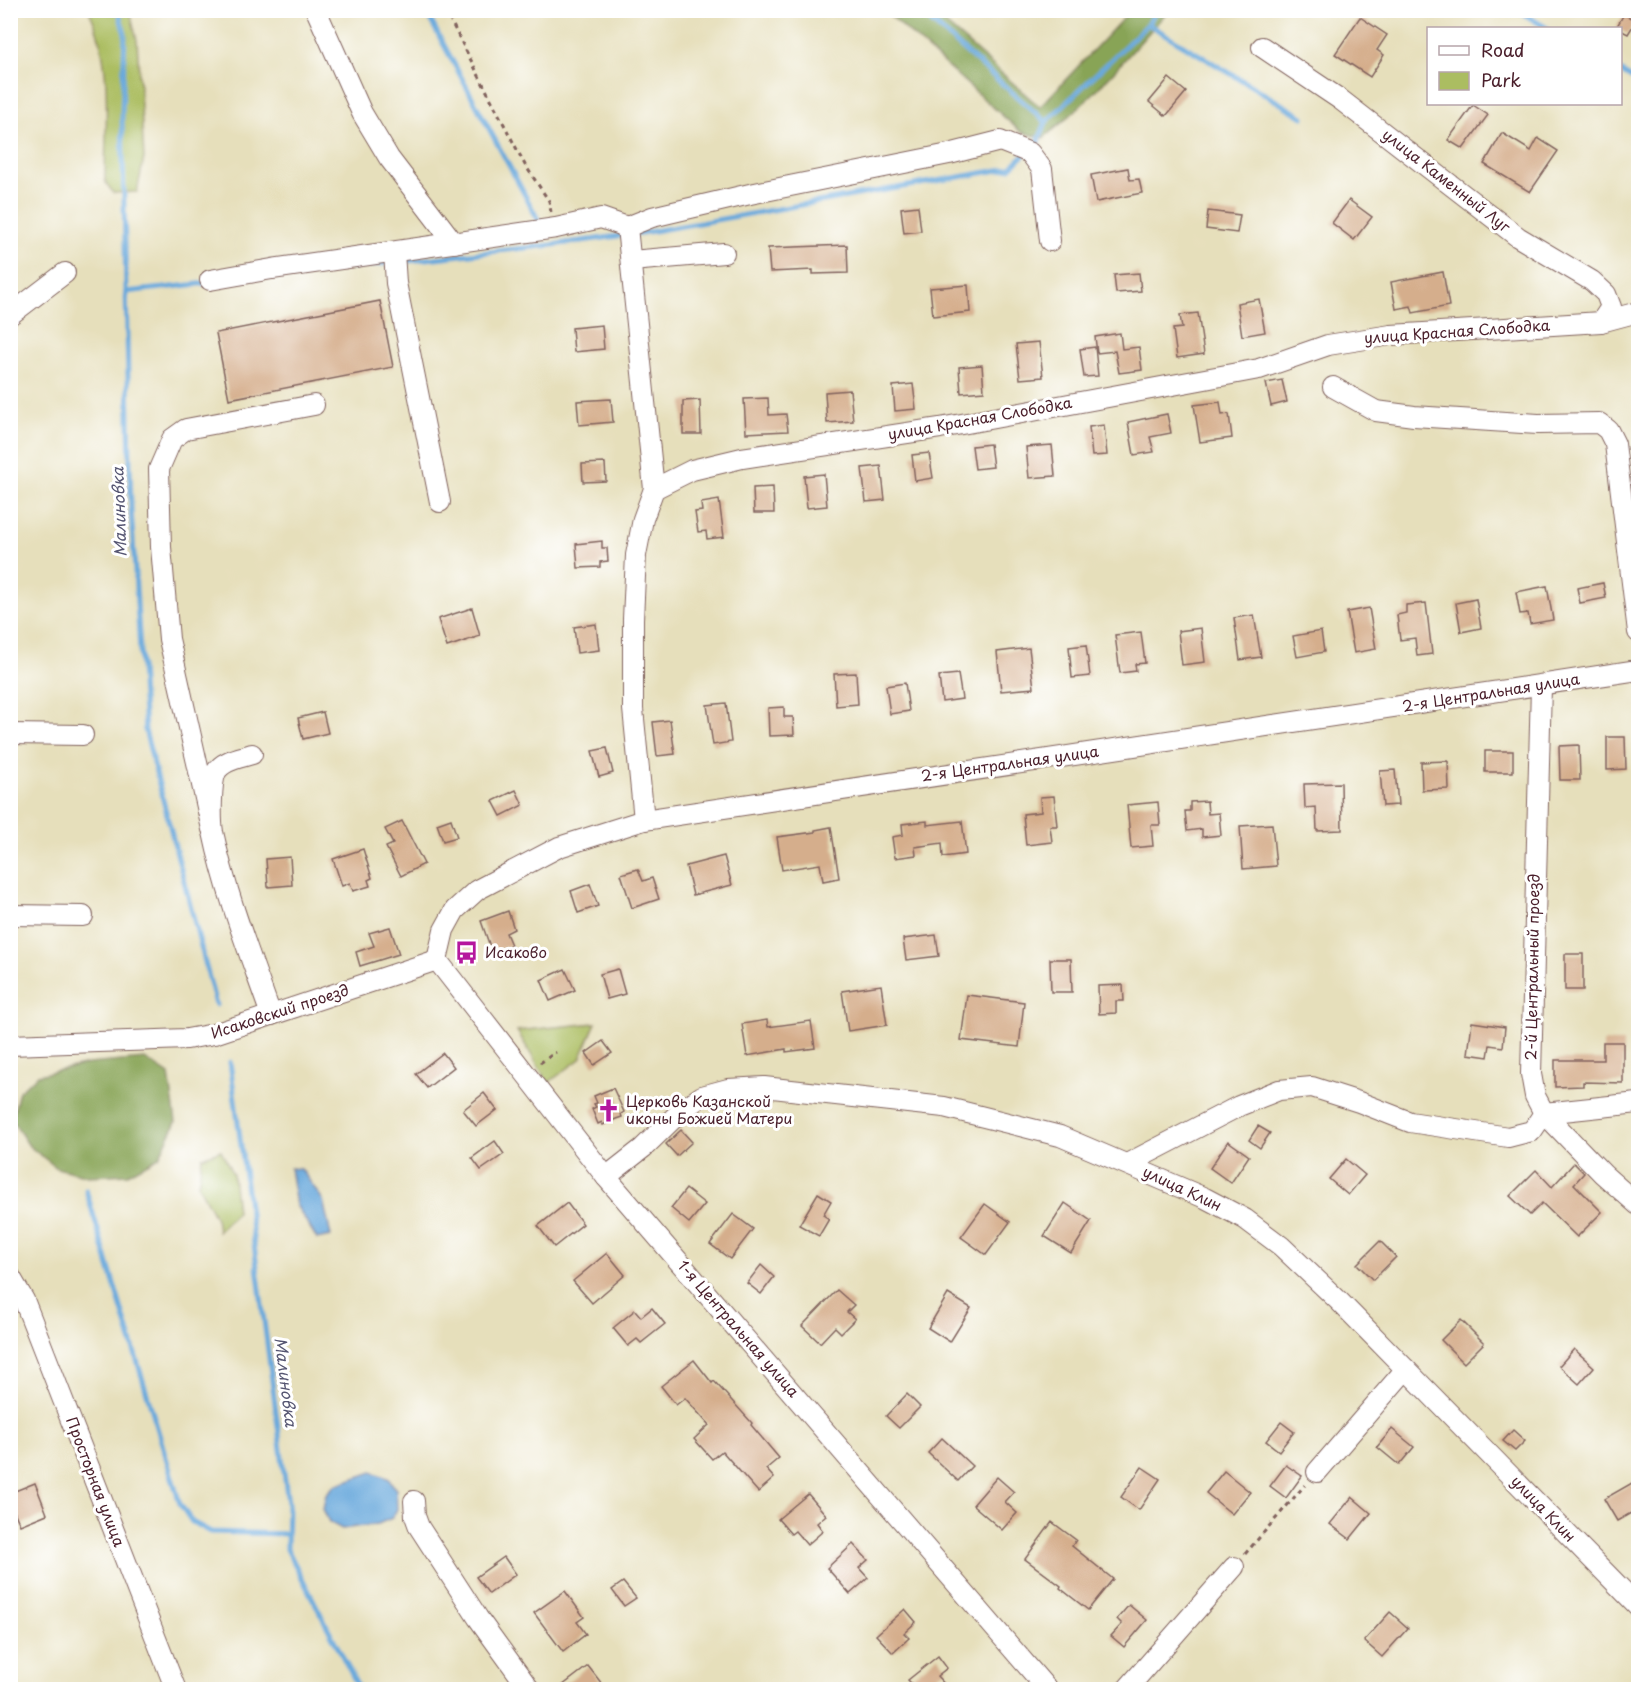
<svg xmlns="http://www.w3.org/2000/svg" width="1649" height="1700" font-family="'Playpen Sans',sans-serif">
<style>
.green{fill:#abbd61;stroke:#7a6e46;stroke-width:1.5}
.forest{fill:#88a457;stroke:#696241;stroke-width:1.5}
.water{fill:#69a9dc;stroke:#5a6484;stroke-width:1.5}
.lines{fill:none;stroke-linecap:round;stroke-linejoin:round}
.stream{stroke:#69a9dc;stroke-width:5}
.building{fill:#d5ae8c}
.minor-casing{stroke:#81625d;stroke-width:22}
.path{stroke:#81625d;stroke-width:3;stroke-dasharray:4.5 4.5;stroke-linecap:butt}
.minor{stroke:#fff;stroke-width:20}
.labels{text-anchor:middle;stroke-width:6;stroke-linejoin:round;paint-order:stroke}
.street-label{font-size:15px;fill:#4a1f2b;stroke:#fff}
.poi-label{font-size:15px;fill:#4a1f2b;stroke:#fff;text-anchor:start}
.water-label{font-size:16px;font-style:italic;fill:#565672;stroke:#fff}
</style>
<rect width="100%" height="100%" fill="#fff"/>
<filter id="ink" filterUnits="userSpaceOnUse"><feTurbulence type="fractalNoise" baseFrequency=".0167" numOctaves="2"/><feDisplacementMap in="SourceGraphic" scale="12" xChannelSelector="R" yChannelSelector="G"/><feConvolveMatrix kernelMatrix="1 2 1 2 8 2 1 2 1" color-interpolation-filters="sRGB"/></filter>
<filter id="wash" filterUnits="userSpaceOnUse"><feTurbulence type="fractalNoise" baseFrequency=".008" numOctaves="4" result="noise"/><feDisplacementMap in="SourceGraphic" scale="24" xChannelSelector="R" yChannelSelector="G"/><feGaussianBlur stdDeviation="1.35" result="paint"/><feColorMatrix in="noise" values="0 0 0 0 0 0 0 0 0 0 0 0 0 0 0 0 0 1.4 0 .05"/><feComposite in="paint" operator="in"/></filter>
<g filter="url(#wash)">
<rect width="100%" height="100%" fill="#e6dfbb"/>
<g class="green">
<path d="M89,11h41l7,29 7,118 -7,34 -24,1 -8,-12c0,-55 9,-119 -16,-170z"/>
<polygon points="596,1023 580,1059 548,1083 517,1031"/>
<polygon points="221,1150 233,1175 237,1212 218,1231 216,1219 198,1185 202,1157"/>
</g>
<g class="forest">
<path d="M885,11h46l109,96 90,-96h38c-40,44 -77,91 -125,127l-22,-6z"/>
<polygon points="145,1059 169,1075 176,1122 159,1157 128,1174 88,1176 57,1168 29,1146 12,1120 19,1091 38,1075 88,1064"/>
</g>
<g class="water">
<polygon points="290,1168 301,1169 323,1200 331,1236 317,1239 296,1205"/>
<polygon points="372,1472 388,1478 396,1489 397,1509 392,1518 378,1524 342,1529 329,1522 323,1509 326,1494 335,1485"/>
</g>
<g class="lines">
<g class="stream">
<polyline points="118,10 125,34 122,114 131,508 145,730 216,1005"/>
<polyline points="425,10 541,225"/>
<polyline points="918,10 1046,122"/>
<polyline points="1517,10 1547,28"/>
<polyline points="1148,24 1303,117"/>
<polyline points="1620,71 1638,82"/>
<polyline points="399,262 552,245 648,232 1010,168 1038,142 1046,122 1148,24 1157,10"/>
<polyline points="352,267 390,263"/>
<polyline points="126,292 208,283"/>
<polyline points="230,1062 288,1503 287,1549 360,1690"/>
<polyline points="86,1190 180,1504 192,1522 211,1532 287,1534"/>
</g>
</g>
<g id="blocks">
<g class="building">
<polygon points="1624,14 1636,21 1628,34 1616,28"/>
<polygon points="1360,17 1387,35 1377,50 1384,55 1370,77 1335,54"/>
<polygon points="1169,78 1186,92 1166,116 1149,102"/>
<polygon points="1473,105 1488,115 1463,149 1448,140"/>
<polygon points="1502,133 1531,151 1538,138 1558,151 1530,192 1484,164"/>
<polygon points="1128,168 1130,180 1139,179 1142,193 1096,202 1091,175"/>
<polygon points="1349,200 1372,217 1354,240 1332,223"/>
<polygon points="918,206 921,231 904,233 901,208"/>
<polygon points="1208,211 1240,215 1237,233 1206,229"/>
<polygon points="847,245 848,273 813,274 813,270 770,272 768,248"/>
<polygon points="1443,272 1449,306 1413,313 1411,306 1396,309 1391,282"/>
<polygon points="1139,273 1141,291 1116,293 1114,275"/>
<polygon points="968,285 970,312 933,316 930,288"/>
<polygon points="1259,299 1265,332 1242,336 1237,303"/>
<polygon points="380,301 393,367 229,399 216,333"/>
<polygon points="1198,313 1204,354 1177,358 1173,329 1182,328 1180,315"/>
<polygon points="602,325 604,349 574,352 572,328"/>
<polygon points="1120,333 1122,349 1139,347 1142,370 1119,373 1115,351 1097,353 1095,337"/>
<polygon points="1039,342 1043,377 1020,379 1016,344"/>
<polygon points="1095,347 1098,376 1084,377 1080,349"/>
<polygon points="982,365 984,391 961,393 959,367"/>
<polygon points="1282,380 1287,402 1271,406 1266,383"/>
<polygon points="913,384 916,409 895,411 893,386"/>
<polygon points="850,390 853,421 827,423 825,392"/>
<polygon points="768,398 769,415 786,414 788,431 746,433 744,399"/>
<polygon points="611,399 613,422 579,425 577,401"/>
<polygon points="700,400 701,434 683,434 683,401"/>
<polygon points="1220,402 1222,415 1229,414 1232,438 1200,442 1194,405"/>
<polygon points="1167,414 1171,433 1150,437 1154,452 1134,455 1128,422"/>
<polygon points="1104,425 1107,455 1092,456 1089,427"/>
<polygon points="990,444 993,467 975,469 972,446"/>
<polygon points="1052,445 1055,476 1029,478 1026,447"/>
<polygon points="929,453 933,478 915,481 912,455"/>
<polygon points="605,463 606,481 583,482 582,464"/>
<polygon points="881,466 885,500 866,502 862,468"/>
<polygon points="824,474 827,506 807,508 804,476"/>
<polygon points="773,487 774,513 754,513 753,488"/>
<polygon points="719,500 724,537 707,539 706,531 698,532 695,512 702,511 701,503"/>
<polygon points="602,541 602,548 607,548 608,561 600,562 600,567 578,568 576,544"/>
<polygon points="1603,583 1606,598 1580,603 1577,588"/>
<polygon points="1547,586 1553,620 1530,624 1528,613 1520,614 1516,592"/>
<polygon points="1476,599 1481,628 1461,632 1456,603"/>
<polygon points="1426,603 1432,654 1417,656 1415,638 1400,640 1397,615 1406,613 1406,605"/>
<polygon points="472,608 480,636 447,647 438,619"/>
<polygon points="1369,608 1376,649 1354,653 1347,612"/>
<polygon points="1254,615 1261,657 1240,660 1234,618"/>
<polygon points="596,624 599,650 577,653 574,627"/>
<polygon points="1201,628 1205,662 1182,665 1178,631"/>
<polygon points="1321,631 1324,652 1297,657 1293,636"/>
<polygon points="1141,632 1145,663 1135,664 1136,671 1120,673 1115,635"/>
<polygon points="1086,645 1090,676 1072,678 1069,647"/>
<polygon points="1029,648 1034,688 1001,691 997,652"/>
<polygon points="856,673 858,704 836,706 834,674"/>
<polygon points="958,674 962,699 942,702 939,676"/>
<polygon points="905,683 909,711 890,714 886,686"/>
<polygon points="726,703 731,742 713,745 707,705"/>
<polygon points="784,707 784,717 793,717 794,735 769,736 768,708"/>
<polygon points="323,712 328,733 303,739 298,718"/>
<polygon points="670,720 675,754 657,756 653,722"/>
<polygon points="1607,737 1625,737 1626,769 1607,770"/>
<polygon points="1579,745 1580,780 1560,780 1559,746"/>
<polygon points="607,748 613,773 599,777 592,751"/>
<rect x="1485" y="751" width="28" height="21"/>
<polygon points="1448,761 1449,789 1422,790 1421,762"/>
<polygon points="1395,770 1398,805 1383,806 1380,771"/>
<polygon points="1341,783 1342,830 1317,831 1316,807 1305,808 1304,784"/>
<polygon points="516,790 523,805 501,816 493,801"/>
<polygon points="1054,796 1057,826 1050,826 1052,842 1026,845 1023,814 1041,812 1040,797"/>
<polygon points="1207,801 1208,814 1219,813 1221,835 1202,837 1202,829 1187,831 1185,811 1190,811 1190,802"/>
<polygon points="1158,802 1160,825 1151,825 1153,846 1131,848 1127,805"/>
<polygon points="451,819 457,837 443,841 437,824"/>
<polygon points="402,821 424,864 401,876 386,847 393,844 385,829"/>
<polygon points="927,821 927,825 962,821 966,854 943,857 942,843 915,847 916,855 895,858 892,837 903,835 902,824"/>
<polygon points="1272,824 1276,866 1243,869 1240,826"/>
<polygon points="831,827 839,878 823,881 820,864 782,870 777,837 815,832 815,830"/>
<polygon points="363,849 372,878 368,880 370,886 353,891 350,883 342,886 333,859"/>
<polygon points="724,856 732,885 693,895 686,866"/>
<polygon points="290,857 292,885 268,887 266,859"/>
<polygon points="638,869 643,881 652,878 659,899 632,908 621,874"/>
<polygon points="590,884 598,906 578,913 571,891"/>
<polygon points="508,911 514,929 506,933 511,945 492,952 481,921"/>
<polygon points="390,927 399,954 360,966 356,952 374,946 369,933"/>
<polygon points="936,935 939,956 906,960 903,939"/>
<rect x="1565" y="954" width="18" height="36"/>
<polygon points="1050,959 1071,959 1072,992 1051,992"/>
<polygon points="565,969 575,990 550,1001 541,980"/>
<polygon points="618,969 625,994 607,999 600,974"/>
<polygon points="881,985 887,1025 848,1031 842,991"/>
<polygon points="1123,985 1124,1001 1116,1001 1116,1013 1099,1014 1098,986"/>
<polygon points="967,995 1024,1002 1019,1047 961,1040"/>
<polygon points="767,1020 768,1027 811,1021 815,1048 786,1052 786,1049 747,1056 742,1024"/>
<polygon points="1472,1022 1505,1027 1503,1047 1490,1045 1488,1057 1468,1054"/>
<polygon points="603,1041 612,1053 594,1065 586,1053"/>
<polygon points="1603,1042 1623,1042 1623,1083 1583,1082 1583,1086 1555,1087 1555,1060 1603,1060"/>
<polygon points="443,1053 454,1067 427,1088 416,1074"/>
<polygon points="613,1088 624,1112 621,1114 622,1117 616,1119 603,1125 602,1122 598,1124 592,1109 596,1107 594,1104 597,1103 594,1096"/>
<polygon points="484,1093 497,1110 476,1126 463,1110"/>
<polygon points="1258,1126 1270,1133 1260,1148 1249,1140"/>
<polygon points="681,1130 692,1142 677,1156 666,1144"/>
<polygon points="495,1141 504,1154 481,1170 472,1158"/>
<polygon points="1228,1141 1249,1156 1231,1183 1210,1168"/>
<polygon points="1346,1159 1365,1175 1348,1195 1329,1179"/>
<polygon points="1574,1163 1584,1173 1574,1184 1602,1212 1577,1237 1542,1203 1530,1215 1510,1196 1536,1170 1552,1187"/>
<polygon points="686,1189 705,1204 689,1223 671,1208"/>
<polygon points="818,1193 831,1201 823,1215 829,1219 819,1236 799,1225"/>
<polygon points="567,1203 583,1224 554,1247 538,1226"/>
<polygon points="1065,1203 1091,1221 1071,1253 1044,1236"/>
<polygon points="985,1204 1010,1222 986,1255 961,1237"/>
<polygon points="733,1214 753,1229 730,1259 710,1244"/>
<polygon points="1380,1241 1396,1257 1373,1280 1357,1264"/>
<polygon points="607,1253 625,1275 592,1303 573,1281"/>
<polygon points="761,1265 774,1277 761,1294 747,1283"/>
<polygon points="837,1290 854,1305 847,1312 855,1319 841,1333 835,1327 820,1343 802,1326"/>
<polygon points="948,1294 971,1308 950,1342 928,1328"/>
<polygon points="652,1308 665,1324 641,1343 637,1339 628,1346 613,1328 635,1310 641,1317"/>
<polygon points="1461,1320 1484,1343 1464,1363 1441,1340"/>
<polygon points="1574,1349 1594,1367 1579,1384 1559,1366"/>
<polygon points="694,1360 712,1383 714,1381 752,1423 751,1425 779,1458 766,1469 774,1478 758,1492 722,1451 712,1459 694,1439 709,1425 685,1398 676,1405 661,1386"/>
<polygon points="907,1394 920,1407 899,1428 886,1416"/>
<polygon points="1281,1422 1294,1432 1279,1451 1266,1441"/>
<polygon points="1392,1429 1414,1447 1399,1465 1377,1447"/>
<polygon points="1513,1430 1525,1441 1515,1451 1503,1441"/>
<polygon points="942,1438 972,1466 958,1481 928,1453"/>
<polygon points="1286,1465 1302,1476 1286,1498 1270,1486"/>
<polygon points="1142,1467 1160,1479 1139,1510 1121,1497"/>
<polygon points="1224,1471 1250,1492 1232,1514 1206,1493"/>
<polygon points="997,1477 1014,1492 1005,1502 1017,1513 1002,1530 973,1505"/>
<polygon points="35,1483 47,1514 20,1525 10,1502 10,1493"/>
<polygon points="1632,1483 1638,1495 1638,1509 1617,1521 1604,1499"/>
<polygon points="808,1494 826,1515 817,1523 823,1531 807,1545 795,1531 791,1534 778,1519"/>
<polygon points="1352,1497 1371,1513 1350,1539 1330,1524"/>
<polygon points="1052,1522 1076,1540 1072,1546 1113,1579 1088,1610 1060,1588 1061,1586 1025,1559"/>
<polygon points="853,1544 868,1560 859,1568 868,1578 850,1594 827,1568"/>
<polygon points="504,1557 516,1574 489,1594 476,1577"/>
<polygon points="623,1582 636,1598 624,1606 612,1590"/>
<polygon points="565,1591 584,1617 577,1622 586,1634 563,1652 534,1613"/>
<polygon points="1129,1605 1147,1620 1124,1647 1111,1636 1122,1624 1117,1619"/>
<polygon points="905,1609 916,1622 904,1633 909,1638 893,1653 876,1635"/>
<polygon points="1390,1612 1408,1628 1382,1657 1364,1641"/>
<polygon points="938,1656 947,1668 937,1676 949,1689 917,1689 908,1680"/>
<polygon points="588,1666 606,1689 558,1689"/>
</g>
</g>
</g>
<g filter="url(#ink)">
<use href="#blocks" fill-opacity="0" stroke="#81625d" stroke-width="1.5"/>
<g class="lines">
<defs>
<g id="minor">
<polyline points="316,10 362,113 389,158 454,243"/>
<polyline points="1262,47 1341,100 1518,237 1592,281 1606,294 1611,307 1601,322"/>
<polyline points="394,252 396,283 440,502"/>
<polyline points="631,261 724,253"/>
<polyline points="210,280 272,269 556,228 601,218 627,227"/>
<polyline points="10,315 65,273"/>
<polyline points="1333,387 1376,411 1414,416 1538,424 1599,423 1608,430 1615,444 1638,632"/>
<polyline points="654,489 627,227 652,217 750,194 949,154 1000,141 1030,153 1042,169 1050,241"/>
<polyline points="1541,686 1531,1074 1535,1096 1544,1113 1603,1174 1638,1205"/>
<polyline points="10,734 83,735"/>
<path d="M252,754c-12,4 -29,6 -36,18 -5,11 -5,48 -3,60 13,62 37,123 58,183"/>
<polyline points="644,820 633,709 633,619 636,555 643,519 654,489 692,470 742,458 940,428 1259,369 1328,345 1391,335 1601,322 1638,312"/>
<polyline points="212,829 169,639 161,547 159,469 172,439 186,429 314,405"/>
<polyline points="10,915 83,916"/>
<polyline points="437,960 444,930 455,910 477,890 559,847 644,820 1638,670"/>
<polyline points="437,960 606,1177 1048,1690"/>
<polyline points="10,1045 187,1039 214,1034 437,960"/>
<polyline points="1127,1164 1239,1106 1279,1090 1312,1087 1359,1102 1410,1122 1508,1137 1532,1131 1544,1113 1638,1103"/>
<polyline points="606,1177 643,1148 682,1110 702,1096 728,1089 764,1087 944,1107 1060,1136 1205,1198 1245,1219 1281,1246 1340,1302 1638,1606"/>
<polyline points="10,1276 24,1300 176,1690"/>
<polyline points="1317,1472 1406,1369"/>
<polyline points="414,1501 415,1516 419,1527 478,1618 530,1690"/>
<polyline points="1126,1690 1234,1567"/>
</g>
</defs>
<use href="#minor" class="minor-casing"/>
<g class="path">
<polyline points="445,10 525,165 549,201 551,212"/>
<polyline points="540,1063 556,1052"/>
<polyline points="1245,1554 1305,1485"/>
</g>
<use href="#minor" class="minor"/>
</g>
</g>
<defs>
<symbol id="bus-bare" viewBox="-9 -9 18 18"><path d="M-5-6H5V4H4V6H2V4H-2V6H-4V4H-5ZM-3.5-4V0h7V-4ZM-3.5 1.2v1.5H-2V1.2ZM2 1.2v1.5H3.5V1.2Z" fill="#b5179e" stroke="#fff" stroke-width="2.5" paint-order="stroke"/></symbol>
<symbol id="church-bare" viewBox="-9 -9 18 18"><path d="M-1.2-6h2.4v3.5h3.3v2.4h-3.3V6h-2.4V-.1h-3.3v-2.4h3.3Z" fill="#b5179e" stroke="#fff" stroke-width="2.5" paint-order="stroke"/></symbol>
</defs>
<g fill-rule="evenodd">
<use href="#bus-bare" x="450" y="936" width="33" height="33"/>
<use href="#church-bare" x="592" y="1094" width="33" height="33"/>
</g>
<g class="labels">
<g class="street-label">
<text transform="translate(1446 181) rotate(38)" y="5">улица Каменный Луг</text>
<text transform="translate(1457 332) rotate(-4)" y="5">улица Красная Слободка</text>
<text transform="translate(980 419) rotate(-10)" y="5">улица Красная Слободка</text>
<text transform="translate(1491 693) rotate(-9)" y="5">2-я Центральная улица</text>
<text transform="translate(1010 764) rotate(-8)" y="5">2-я Центральная улица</text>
<text transform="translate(1533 967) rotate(-89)" y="5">2-й Центральный проезд</text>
<text transform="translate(280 1012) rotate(-18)" y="5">Исаковский проезд</text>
<text transform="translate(1182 1189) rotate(25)" y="5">улица Клин</text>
<text transform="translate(738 1329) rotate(49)" y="5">1-я Центральная улица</text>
<text transform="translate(95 1482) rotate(69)" y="5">Просторная улица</text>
<text transform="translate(1543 1509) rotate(46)" y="5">улица Клин</text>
</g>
<g class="poi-label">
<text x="485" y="958">Исаково</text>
<text x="626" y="1107">Церковь Казанской<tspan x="626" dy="17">иконы Божией Матери</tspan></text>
</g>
<g class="water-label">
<text transform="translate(119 512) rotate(-92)" y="6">Малиновка</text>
<text transform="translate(286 1382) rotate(83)" y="6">Малиновка</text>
</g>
</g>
<rect width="1649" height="1700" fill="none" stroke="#fff" stroke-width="36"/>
<rect x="1427" y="27" width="195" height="78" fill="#ffffff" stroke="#b7a5aa" stroke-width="1.5"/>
<rect x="1439" y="46" width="30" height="9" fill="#ffffff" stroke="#b7a5aa" stroke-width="1.5"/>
<text x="1481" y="57" font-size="18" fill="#4a1f2b">Road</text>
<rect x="1439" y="72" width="30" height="18" fill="#abbd61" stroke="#b7a5aa" stroke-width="1.5"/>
<text x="1481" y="87" font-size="18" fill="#4a1f2b">Park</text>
</svg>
